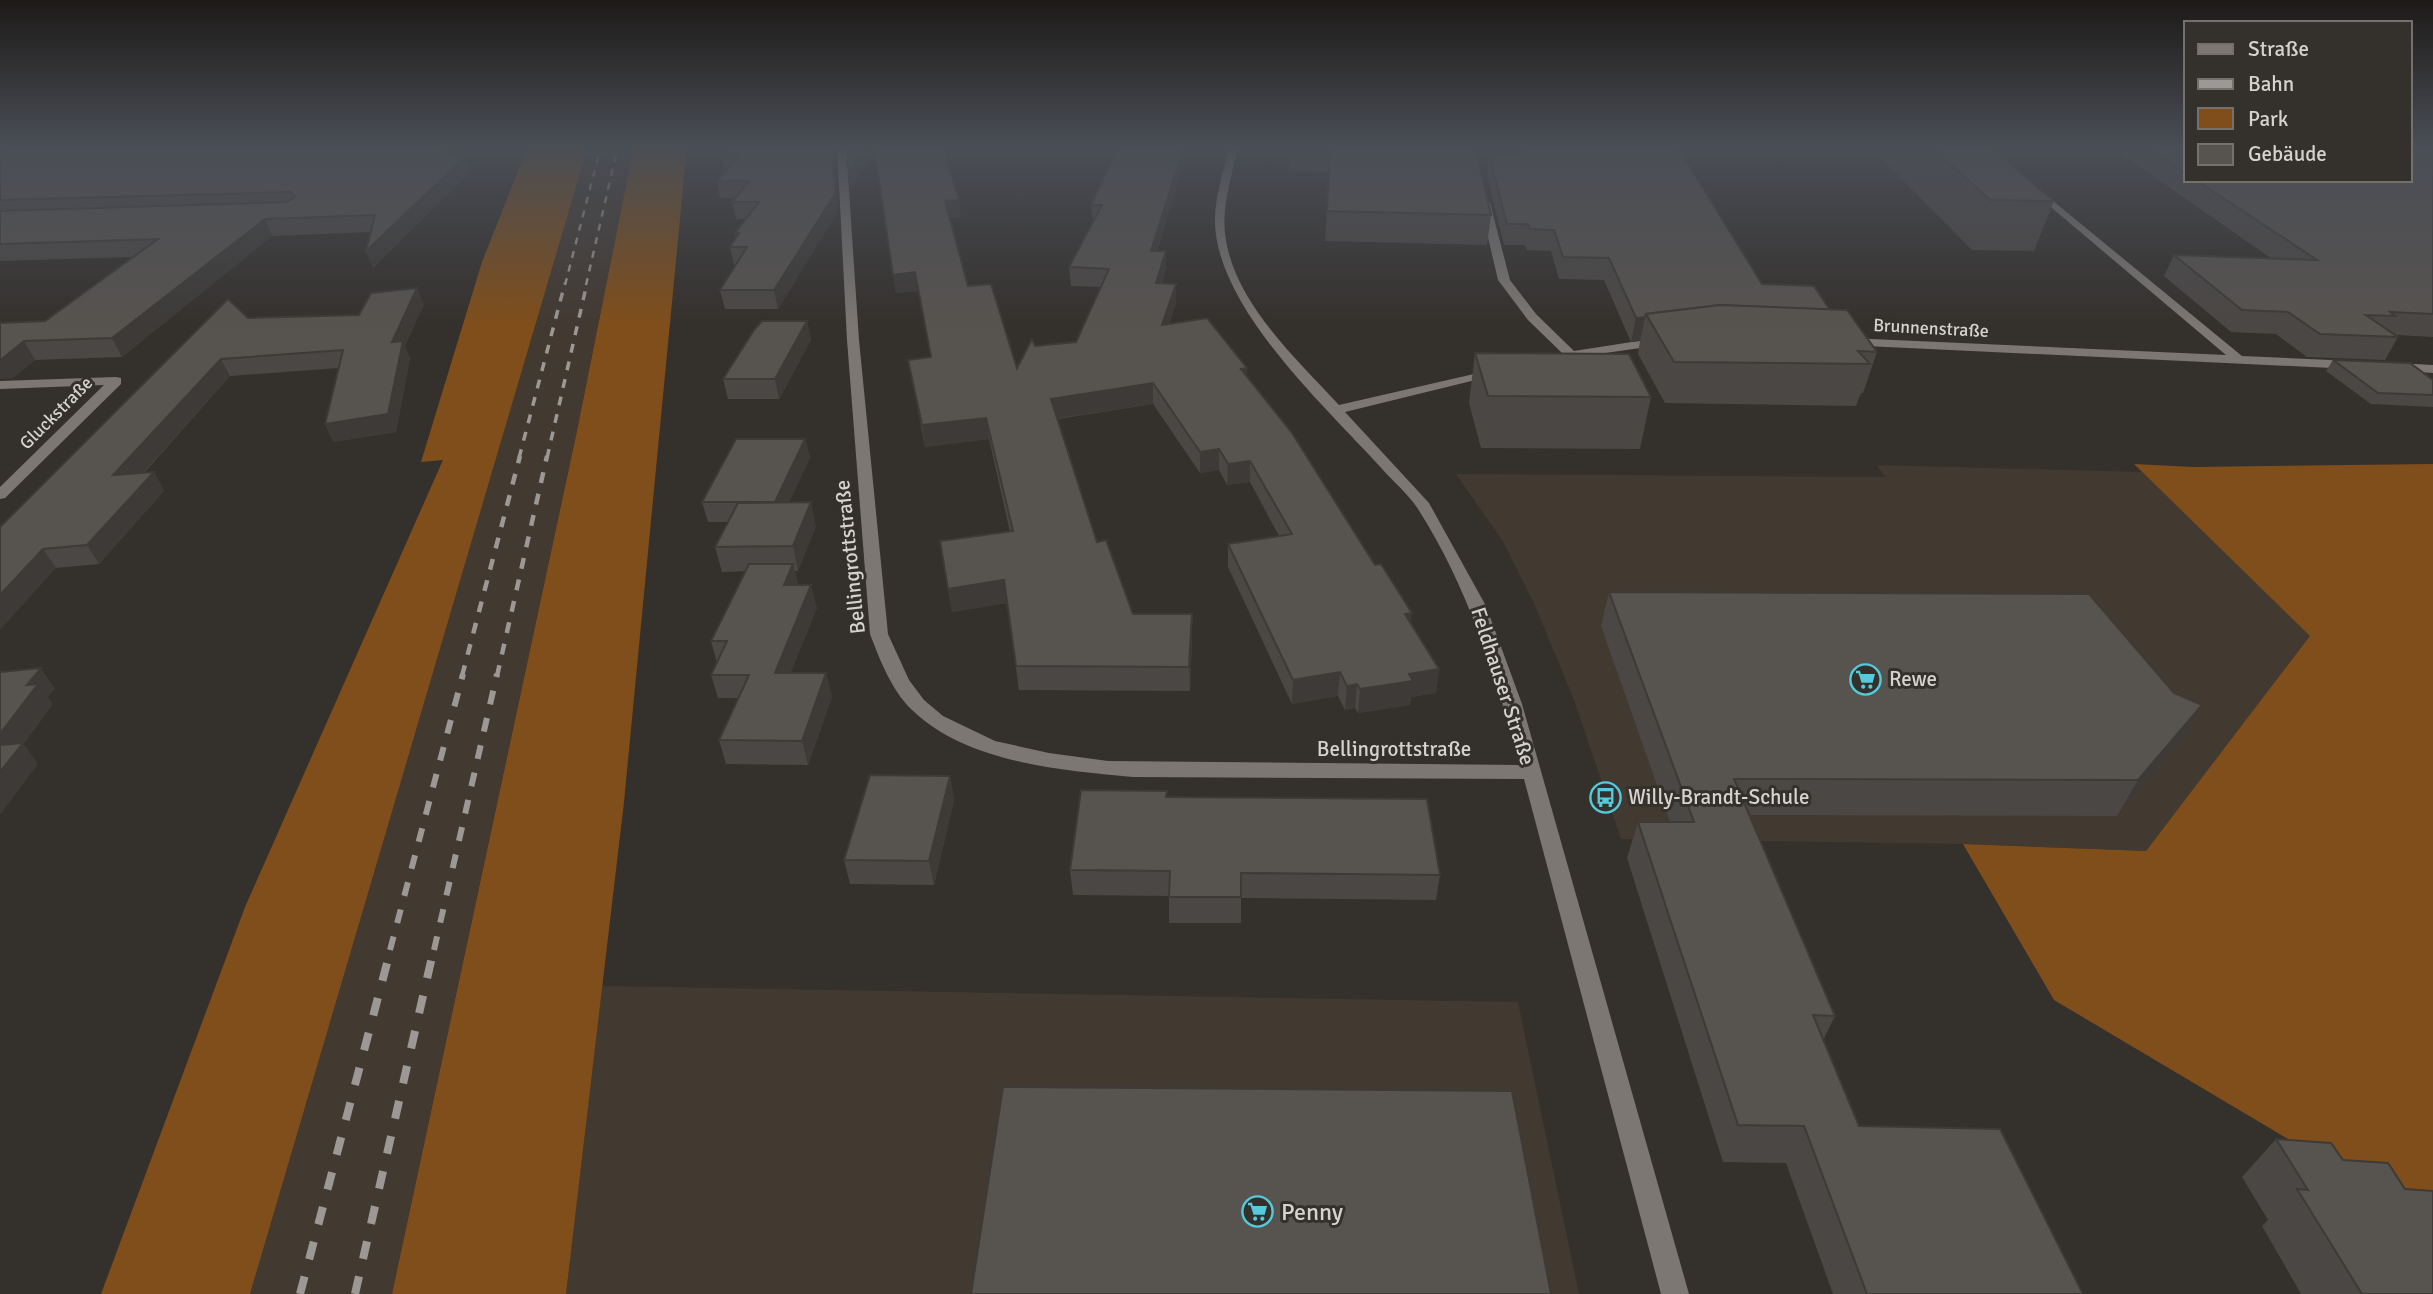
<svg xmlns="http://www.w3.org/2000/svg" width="2433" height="1294" font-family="Signika,sans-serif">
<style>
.built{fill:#423931}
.green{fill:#804e1a}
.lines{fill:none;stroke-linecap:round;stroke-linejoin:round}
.minor{fill:#7c7773;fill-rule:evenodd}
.rail-far4{stroke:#9c9895;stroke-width:2.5;stroke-dasharray:7 7;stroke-linecap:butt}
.rail-far3{stroke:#9c9895;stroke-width:3.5;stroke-dasharray:9 9;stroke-linecap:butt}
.rail-far2{stroke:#9c9895;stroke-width:4.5;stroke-dasharray:11 11;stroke-linecap:butt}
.rail-far1{stroke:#9c9895;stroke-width:6;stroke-dasharray:14 14;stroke-linecap:butt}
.rail{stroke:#9c9895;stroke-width:8;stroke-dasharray:18 18;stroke-linecap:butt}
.wall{fill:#4b4744}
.shaded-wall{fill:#3d3a37}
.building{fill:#57534f;stroke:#3d3a37;stroke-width:2}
.labels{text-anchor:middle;stroke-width:6;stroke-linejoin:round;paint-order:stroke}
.far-street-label{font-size:18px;fill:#d5d2cf;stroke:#34302c}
.street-label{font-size:21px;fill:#d5d2cf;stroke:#34302c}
.poi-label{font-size:21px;fill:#d5d2cf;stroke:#34302c;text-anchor:start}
.near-poi-label{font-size:24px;fill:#d5d2cf;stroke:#34302c;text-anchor:start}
</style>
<rect width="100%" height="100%" fill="#34302c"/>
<g class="built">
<polygon points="588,146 634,146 577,431 392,1294 250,1294"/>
<polygon points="1877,465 2142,472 2311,636 2146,851 1963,844 1621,839 1573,697 1533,601 1504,543 1456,474 1885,477"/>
<polygon points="602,986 1518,1002 1579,1294 566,1294"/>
</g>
<g class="green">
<polygon points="528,146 588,146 250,1294 101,1294 245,907 443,460 421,462 482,262"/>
<polygon points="634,146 687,146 624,802 566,1294 392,1294 577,431"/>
<polygon points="2134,464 2193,467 2433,464 2433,1225 2054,1000 1963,844 2146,851 2310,636"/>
</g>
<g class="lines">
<g class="minor">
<path d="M837,146h9l13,194 29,294 21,46 15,20 19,16 52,25 54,12 59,8 412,4c-24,-88 -52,-178 -102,-256 -9,-14 -24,-27 -35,-39 -57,-63 -164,-159 -168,-246 -1,-25 9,-53 14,-78h9c-4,21 -11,43 -13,64 -8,77 67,144 114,195l161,-37v6l-155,38 84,91 57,103 36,98 167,590h-28l-137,-515 -391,-2c-73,-7 -167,-14 -222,-68 -20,-20 -31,-49 -41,-75l-23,-294z"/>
<polygon points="2036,187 2242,356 2353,361 2359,365 2353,369 1845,345 1845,339 1849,338 2226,355 2033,192 2033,188"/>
<polygon points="1485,200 1490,203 1510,280 1536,314 1574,351 1664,337 1668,338 1668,344 1543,362 1543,356 1562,353 1528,320 1498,280 1480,203"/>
<polygon points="2395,363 2433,365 2433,373 2390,370 2389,367"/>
<polygon points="116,377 121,378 121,384 5,498 0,499 0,487 104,385 0,389 0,381"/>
</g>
<g class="rail-far4">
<polyline points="565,285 601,146"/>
<polyline points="586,285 618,146"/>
</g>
<g class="rail-far3">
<polyline points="519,458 565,283"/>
<polyline points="547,458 587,283"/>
</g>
<g class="rail-far2">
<polyline points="462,676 520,456"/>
<polyline points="497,676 547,456"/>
</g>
<g class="rail-far1">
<polyline points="390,950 463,674"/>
<polyline points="434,950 497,674"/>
</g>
<g class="rail">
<polyline points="300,1294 391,948"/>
<polyline points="355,1294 434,948"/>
</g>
</g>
<g class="wall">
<polygon points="0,146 474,146 464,156 466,156 471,171 373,268 366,251 371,232 272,236 122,357 35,360 13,378 0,323 45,321 134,257 0,261"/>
<polygon points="728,146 838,211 778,309 725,309 720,290 736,265 734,265 730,247 736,238 735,233 745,219 736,219 732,202 735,198 720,198 717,181 727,169 724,169 721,153"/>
<polygon points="847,146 943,146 961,217 949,218 968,286 1017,368 1035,346 1076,342 1101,287 1071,286 1069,267 1093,222 1091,205 1118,146 1189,146 1157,251 1166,269 1162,283 1176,303 1169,324 1247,368 1247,377 1411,623 1439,669 1436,693 1411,697 1410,705 1358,713 1355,708 1345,710 1338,696 1292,704 1228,567 1228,544 1279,536 1250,482 1227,485 1219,470 1200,473 1153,404 1058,419 1097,542 1133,614 1192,614 1192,638 1190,691 1019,690 1007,603 952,612 940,541 1010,532 989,439 925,447 908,360 931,358 918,291 896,293 875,151 851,189"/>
<polygon points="1290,146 1445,146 1491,215 1487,245 1325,241 1329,172 1289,171"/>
<polygon points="1521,146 1677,146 1762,284 1830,310 1877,352 1863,393 1861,393 1856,406 1665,403 1638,354 1640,341 1631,342 1604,280 1559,279 1551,251 1527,250 1525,245 1504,245 1487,175 1489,155 1520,156"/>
<polygon points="1869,146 1989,146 2054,201 2034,251 1972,250"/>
<polygon points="2110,146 2186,146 2186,180 2410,180 2433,146 2433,337 2395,335 2398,337 2385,360 2307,357 2276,334 2231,332 2164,276 2174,255 2272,259"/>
<polygon points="424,304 405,346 410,358 396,432 333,442 339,368 230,376 144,473 154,472 164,491 99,564 56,568 0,527 248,318 359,315"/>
<polygon points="807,321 811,340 779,399 728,399 723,379"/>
<polygon points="1475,353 1651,397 1640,449 1481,448 1469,403"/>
<polygon points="2333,360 2433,380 2433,407 2371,404 2326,371"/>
<polygon points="805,439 810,458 789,502 816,526 798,571 795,571 798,585 817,608 790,673 826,673 832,697 808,765 726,764 719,740 738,698 718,698 711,675 717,663 711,641 746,571 722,572 715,547 728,522 708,522 702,502"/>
<polygon points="1609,592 2181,741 2117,816 1750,815 1835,1016 1823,1040 1859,1126 2083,1294 1833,1294 1786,1163 1723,1162 1627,858 1638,822 1670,822 1601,626"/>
<polygon points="950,776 954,800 934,885 850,884 844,860"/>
<polygon points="1167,797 1440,875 1436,900 1241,898 1241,923 1169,923 1169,896 1073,895 1070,870"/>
<polygon points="2276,1139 2343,1160 2405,1189 2433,1294 2301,1294 2262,1226 2268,1220 2242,1177"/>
</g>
<g class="shaded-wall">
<polygon points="453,146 474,146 447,172 442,156"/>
<polygon points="832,146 834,146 838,211 778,309 774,290"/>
<polygon points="865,146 874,146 875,151 851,189 849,172"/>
<polygon points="1184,146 1189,146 1151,269 1151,251"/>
<polygon points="466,156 471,171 373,268 366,251"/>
<polygon points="959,200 961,217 947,219 945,201"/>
<polygon points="265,219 272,236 122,357 112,338"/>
<polygon points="1166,251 1166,269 1156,302 1156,283"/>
<polygon points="915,272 918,291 896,293 893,275"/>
<polygon points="1176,284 1176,303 1163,344 1162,325"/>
<polygon points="417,288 424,304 405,346 410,358 396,432 333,442 325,424 392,342"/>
<polygon points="1645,317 1640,341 1631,342 1636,318"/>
<polygon points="807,321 811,340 779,399 775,379"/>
<polygon points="24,341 35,360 13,378 0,379 0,359"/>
<polygon points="221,359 230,376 124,494 113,475"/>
<polygon points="1247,368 1247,388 1241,369"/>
<polygon points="1153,383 1153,404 1053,419 1051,399"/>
<polygon points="986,418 989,439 925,447 922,425"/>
<polygon points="805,439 810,458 780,522 775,502"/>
<polygon points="1219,449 1219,470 1200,473 1200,452"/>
<polygon points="1250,461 1250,482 1227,485 1228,464"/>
<polygon points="154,472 164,491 99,564 87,545"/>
<polygon points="811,502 816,526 798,571 793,546"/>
<polygon points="43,549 56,568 0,630 0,595"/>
<polygon points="793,564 799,587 784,585"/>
<polygon points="1004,580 1007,603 952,612 948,589"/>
<polygon points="811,585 817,608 781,697 775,673"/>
<polygon points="1412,613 1410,636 1405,614"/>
<polygon points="1192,614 1192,638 1190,691 1189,667"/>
<polygon points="41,668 55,689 48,697 53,704 24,744 38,764 0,815 0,734 27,685"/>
<polygon points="1439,669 1436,693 1411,697 1410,705 1358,713 1360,689 1409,674"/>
<polygon points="1340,672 1338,696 1292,704 1293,680"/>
<polygon points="826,673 832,697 808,765 802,741"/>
<polygon points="1357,684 1355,708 1345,710 1347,686"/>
<polygon points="2202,705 2181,741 2117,816 2138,780"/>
<polygon points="950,776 954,800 934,885 929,861"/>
</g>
<g class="building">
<polygon points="0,146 453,146 442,156 466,156 366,251 375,215 265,219 112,338 24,341 2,359 0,359 0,323 45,321 158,239 0,244 0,211 287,202 295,197 291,192 0,200"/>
<polygon points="728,146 832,146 835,194 774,290 720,290 747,247 730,247 739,233 735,233 759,202 732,202 749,181 717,181 741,153 721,153"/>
<polygon points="847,146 865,146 849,172"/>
<polygon points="874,146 943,146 959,200 945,201 968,286 991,284 1017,368 1032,339 1035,346 1076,342 1109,269 1069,267 1102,205 1091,205 1118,146 1184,146 1151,251 1166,251 1156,283 1176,284 1162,325 1207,318 1247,368 1241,369 1292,433 1375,565 1381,564 1412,613 1405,614 1439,669 1409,674 1413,681 1360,689 1357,684 1347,686 1340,672 1293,680 1228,544 1292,534 1250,461 1228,464 1219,449 1200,452 1153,383 1051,399 1097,542 1106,540 1133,614 1192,614 1189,667 1016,666 1004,580 948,589 940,541 1013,531 986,418 922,425 908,360 931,357 915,272 893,275"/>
<polygon points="1330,146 1475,147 1491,215 1327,211"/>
<polygon points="1525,146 1677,146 1762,284 1814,286 1830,310 1720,305 1646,314 1645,317 1636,318 1609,258 1563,257 1554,230 1530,229 1528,224 1507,224 1489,155 1528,156"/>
<polygon points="1930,146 1989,146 2054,201 1990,200"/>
<polygon points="2145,146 2186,146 2186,174"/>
<polygon points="2410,146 2433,146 2433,314 2390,312 2395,316 2366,315 2398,337 2320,334 2288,312 2242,310 2174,255 2317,260 2196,180 2410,180"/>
<polygon points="417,288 392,342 403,341 388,414 325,424 343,350 221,359 113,475 154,472 87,545 43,549 0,595 0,527 228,299 248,318 359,315 371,293"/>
<polygon points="1720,305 1847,310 1877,352 1858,351 1870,364 1674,362 1646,314"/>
<polygon points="762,321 807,321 775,379 723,379 754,330"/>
<polygon points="1475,353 1629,354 1651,397 1488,396"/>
<polygon points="2333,360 2410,363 2433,380 2433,395 2378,393"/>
<polygon points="736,439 805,439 775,502 702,502"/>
<polygon points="811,502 793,546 715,547 738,503"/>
<polygon points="749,564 793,564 784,585 811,585 775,673 826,673 802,741 719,740 749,675 711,675 727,641 711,641"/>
<polygon points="1609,592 2089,594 2174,693 2202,705 2138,780 1734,779 1835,1016 1813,1015 1859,1126 2000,1129 2083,1294 1867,1294 1804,1126 1738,1125 1638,822 1694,822"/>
<polygon points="41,668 27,685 38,684 0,734 0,672"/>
<polygon points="23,743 0,772 0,745"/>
<polygon points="870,775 950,776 929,861 844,860"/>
<polygon points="1081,790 1167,791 1166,797 1427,799 1440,875 1241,873 1241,897 1169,897 1170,871 1070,870"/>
<polygon points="1003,1087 1512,1091 1551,1294 971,1294"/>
<polygon points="2276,1139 2331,1143 2343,1160 2388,1163 2405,1189 2433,1191 2433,1294 2362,1294 2297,1189 2308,1190"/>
</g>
<linearGradient id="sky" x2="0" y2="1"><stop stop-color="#1d1a18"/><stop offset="0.45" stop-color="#4a4e56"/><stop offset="1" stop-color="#4a4e56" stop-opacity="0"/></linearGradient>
<rect width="2433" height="327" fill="url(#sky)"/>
<defs>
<symbol id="supermarket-ring" viewBox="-11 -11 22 22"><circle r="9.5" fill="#34302c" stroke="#53cbdc" stroke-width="1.5"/><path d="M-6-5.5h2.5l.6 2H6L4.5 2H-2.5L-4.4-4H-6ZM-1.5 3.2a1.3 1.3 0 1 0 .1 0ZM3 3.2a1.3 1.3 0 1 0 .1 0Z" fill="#53cbdc"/></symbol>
<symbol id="bus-ring" viewBox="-11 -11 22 22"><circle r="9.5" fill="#34302c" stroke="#53cbdc" stroke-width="1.5"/><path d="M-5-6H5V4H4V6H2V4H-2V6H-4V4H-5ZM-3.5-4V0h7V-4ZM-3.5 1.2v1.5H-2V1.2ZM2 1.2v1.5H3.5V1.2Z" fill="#53cbdc"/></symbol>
</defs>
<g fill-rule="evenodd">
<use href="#supermarket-ring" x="1848" y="662" width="35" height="35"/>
<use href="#bus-ring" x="1588" y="780" width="35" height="35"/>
<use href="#supermarket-ring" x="1240" y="1194" width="35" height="35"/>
</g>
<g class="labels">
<g class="far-street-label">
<text transform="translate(1931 328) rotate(3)" y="6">Brunnenstraße</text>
<text transform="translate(56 413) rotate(-45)" y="6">Gluckstraße</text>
</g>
<g class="street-label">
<text transform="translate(850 557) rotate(-96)" y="7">Bellingrottstraße</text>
<text transform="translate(1503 686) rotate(72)" y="7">Feldhauser Straße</text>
<text x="1394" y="756">Bellingrottstraße</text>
</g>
<g class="poi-label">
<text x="1889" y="686">Rewe</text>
<text x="1628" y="804">Willy-Brandt-Schule</text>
</g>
<g class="near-poi-label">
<text x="1281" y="1220">Penny</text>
</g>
</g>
<rect x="2184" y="21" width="228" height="161" fill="#34302c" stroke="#74716d" stroke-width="2"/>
<rect x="2198" y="44" width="35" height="10" fill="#7c7773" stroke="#74716d" stroke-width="2"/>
<text x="2248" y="56" font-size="21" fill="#d5d2cf">Straße</text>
<rect x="2198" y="79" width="35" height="10" fill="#9c9895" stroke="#74716d" stroke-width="2"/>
<text x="2248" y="91" font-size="21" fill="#d5d2cf">Bahn</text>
<rect x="2198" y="108" width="35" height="21" fill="#804e1a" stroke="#74716d" stroke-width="2"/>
<text x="2248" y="126" font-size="21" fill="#d5d2cf">Park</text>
<rect x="2198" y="144" width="35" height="21" fill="#57534f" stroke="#74716d" stroke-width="2"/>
<text x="2248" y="161" font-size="21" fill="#d5d2cf">Gebäude</text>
</svg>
